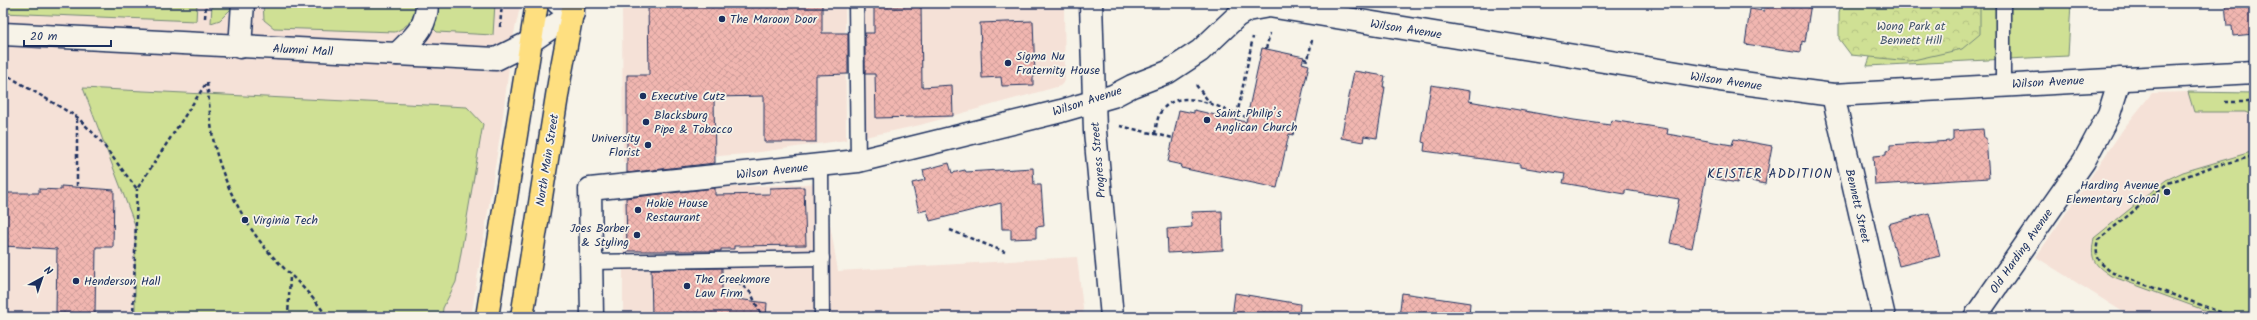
<svg xmlns="http://www.w3.org/2000/svg" width="2257" height="320" font-family="Kalam,sans-serif">
<style>
.built{fill:#f5e1d7}
.green{fill:#cfe094;stroke:#758879}
.forest{fill:url(#forest-crowns);stroke:#758879}
.building{fill:url(#building-cross-hatch);stroke:#1b2f5e}
.lines{fill:none;stroke-linecap:round;stroke-linejoin:round}
.lane-casing{stroke:#1b2f5e;stroke-width:17}
.street-casing{stroke:#1b2f5e;stroke-width:25}
.secondary-casing{stroke:#1b2f5e;stroke-width:25}
.primary-casing{stroke:#1b2f5e;stroke-width:25}
.path{stroke:#1b2f5e;stroke-width:2.5;stroke-dasharray:4 3;stroke-linecap:butt}
.lane{stroke:#f7f3e8;stroke-width:14}
.street{stroke:#f7f3e8;stroke-width:22}
.secondary{stroke:#f7f3e8;stroke-width:22}
.primary{stroke:#fedf80;stroke-width:22}
.poi-dot{fill:#1b2f5e;stroke:#f7f3e8;stroke-width:1.5}
.labels{text-anchor:middle;stroke-width:3.5;stroke-linejoin:round;paint-order:stroke}
.poi-label{font-size:12px;fill:#1b2f5e;stroke:#f7f3e8;text-anchor:start}
.park-label{font-size:12px;fill:#3f5269;stroke:#f7f3e8}
.street-label{font-size:12px;fill:#1b2f5e;stroke:#f7f3e8}
.neighbourhood-label{font-size:13px;letter-spacing:1px;fill:#1b2f5e;stroke:#f7f3e8}
</style>
<defs>
<pattern id="forest-crowns" width="20" height="18" patternUnits="userSpaceOnUse"><rect width="20" height="18" fill="#cfe094"/><path d="M2 6a3 3 0 1 1 6 0M12 15a3 3 0 1 1 6 0" fill="none" stroke="#b1c082"/></pattern>
<pattern id="building-cross-hatch" width="8" height="8" patternUnits="userSpaceOnUse"><rect width="8" height="8" fill="#f1b6b0"/><path d="M0 0l8 8M0 8l8-8" fill="none" stroke="#ce9d9a"/></pattern>
</defs>
<rect width="100%" height="100%" fill="#f7f3e8"/>
<filter id="ink" filterUnits="userSpaceOnUse"><feTurbulence type="fractalNoise" baseFrequency=".025" numOctaves="2"/><feDisplacementMap in="SourceGraphic" scale="8" xChannelSelector="R" yChannelSelector="G"/><feConvolveMatrix kernelMatrix="1 2 1 2 8 2 1 2 1" color-interpolation-filters="sRGB"/></filter>
<g filter="url(#ink)">
<g class="built">
<polygon points="3,3 521,3 512,42 502,123 471,317 3,317"/>
<polygon points="622,3 845,3 846,140 746,154 623,163"/>
<polygon points="864,3 1064,3 1065,81 1060,86 920,125 865,137"/>
<polygon points="2188,92 2194,112 2245,112 2254,116 2254,317 2131,317 2036,257 2124,128 2152,93"/>
<polygon points="823,183 838,271 1077,257 1084,317 623,317 623,192"/>
</g>
<g class="green">
<polygon points="3,3 197,3 196,21 3,13"/>
<polygon points="212,3 231,3 231,9 220,20 211,23"/>
<path d="M263,3h154c-2,15 -8,23 -22,29l-121,-4 -10,-8z"/>
<polygon points="438,3 495,3 493,35 437,32 432,27"/>
<polygon points="1889,3 2071,3 2068,56 1867,66"/>
<polygon points="83,88 467,107 483,124 456,282 443,308 442,317 135,317 135,225"/>
<polygon points="2188,92 2254,93 2254,116 2245,112 2194,112"/>
<path d="M2251,152h3v165h-31l-112,-41c-18,-12 -21,-17 -17,-38l72,-58 17,-8z"/>
</g>
<polygon class="forest" points="1842,3 1980,3 1980,34 1962,49 1909,61 1851,55 1839,39 1839,12"/>
<g class="building">
<polygon points="648,3 822,3 822,33 848,33 848,74 816,75 816,142 764,142 764,96 714,97 715,163 627,173 627,75 649,75"/>
<polygon points="1765,3 1811,3 1805,42 1802,41 1801,52 1745,44 1750,9 1764,11"/>
<polygon points="2225,3 2254,3 2254,34 2233,36 2232,26 2227,26"/>
<polygon points="921,5 922,87 952,85 953,116 876,118 875,74 865,74 865,33 874,33 874,6"/>
<polygon points="1033,21 1035,76 1033,77 1033,85 1002,86 1001,77 982,78 980,23"/>
<polygon points="1262,48 1304,57 1302,63 1309,65 1293,135 1289,134 1277,188 1181,168 1182,165 1168,162 1179,110 1194,113 1194,110 1246,122"/>
<polygon points="1354,71 1385,76 1383,87 1385,87 1377,138 1364,136 1363,142 1341,138"/>
<polygon points="1431,85 1470,91 1469,101 1574,120 1610,125 1611,120 1668,129 1667,134 1732,145 1734,139 1772,146 1765,184 1738,178 1737,183 1706,177 1692,248 1670,243 1679,199 1625,190 1625,194 1563,183 1565,174 1520,167 1520,164 1424,151 1425,143 1422,142"/>
<polygon points="1983,129 1984,138 1986,138 1989,178 1875,185 1873,156 1886,155 1886,151 1890,150 1890,145 1950,141 1953,139 1953,131"/>
<polygon points="949,163 952,173 965,170 966,172 1033,168 1034,185 1041,185 1044,226 1036,227 1036,238 1011,239 1011,229 1002,229 1001,203 930,221 927,210 919,212 912,183 925,180 923,170"/>
<polygon points="61,186 114,190 113,247 96,247 95,314 56,313 57,249 3,246 3,193 39,193 39,189 61,190"/>
<polygon points="804,187 806,245 734,246 734,249 721,249 721,251 627,251 626,198 715,188 715,195 770,194 770,188"/>
<polygon points="1222,211 1223,250 1168,253 1167,229 1192,227 1191,212"/>
<polygon points="1929,213 1940,256 1899,266 1888,224"/>
<polygon points="722,268 722,297 767,303 766,317 652,317 651,269"/>
<polygon points="1235,293 1300,304 1299,317 1232,317"/>
<polygon points="1402,293 1470,303 1469,317 1399,317"/>
</g>
<g class="lines">
<defs>
<g id="lane">
<polyline points="856,3 858,161"/>
<polyline points="2003,3 2003,84"/>
<polyline points="821,166 822,317"/>
<polyline points="592,262 822,258"/>
</g>
<g id="street">
<polyline points="1833,95 1884,317"/>
<polyline points="592,317 590,189 858,161 1061,111 1113,96 1132,86 1168,72 1200,51 1237,16 1247,10 1269,6 1720,80 1833,95 2254,72"/>
<polyline points="1975,317 2084,161 2109,114 2120,79"/>
</g>
<g id="secondary">
<polyline points="1091,3 1095,131 1112,317"/>
<polyline points="3,34 496,59 530,42 573,13 558,3"/>
<polyline points="240,47 243,3"/>
<path d="M397,54c17,-17 30,-26 30,-51"/>
</g>
<g id="primary">
<polyline points="487,317 537,3"/>
<polyline points="522,317 560,77 574,3"/>
</g>
</defs>
<use href="#lane" class="lane-casing"/>
<use href="#street" class="street-casing"/>
<use href="#secondary" class="secondary-casing"/>
<use href="#primary" class="primary-casing"/>
<g class="path">
<polyline points="205,18 206,3"/>
<polyline points="500,27 502,3"/>
<polyline points="1266,49 1270,33"/>
<polyline points="1304,59 1308,60 1312,40"/>
<polyline points="3,73 77,117 98,138 137,189 207,82"/>
<path d="M207,83c3,23 3,49 10,72 10,34 27,67 49,94 20,23 45,43 61,68"/>
<polyline points="1196,85 1210,103"/>
<polyline points="2225,102 2254,102"/>
<polyline points="1237,115 1253,37"/>
<polyline points="1120,126 1173,138"/>
<path d="M1155,134c1,-6 2,-14 4,-19 18,-34 64,-4 88,2"/>
<polyline points="77,186 77,117"/>
<polyline points="950,230 1005,252"/>
<polyline points="738,282 751,293 762,317"/>
<polyline points="133,317 137,189"/>
<polyline points="288,317 290,276"/>
<polyline points="869,317 903,313"/>
<path d="M2234,317l-121,-44c-14,-10 -19,-16 -15,-33l70,-57 43,-16 43,-11"/>
</g>
<use href="#lane" class="lane"/>
<use href="#street" class="street"/>
<use href="#secondary" class="secondary"/>
<use href="#primary" class="primary"/>
</g>
</g>
<g class="poi-dot">
<circle cx="722" cy="19" r="4"/>
<circle cx="1008" cy="63" r="4"/>
<circle cx="643" cy="96" r="4"/>
<circle cx="1207" cy="120" r="4"/>
<circle cx="646" cy="122" r="4"/>
<circle cx="648" cy="145" r="4"/>
<circle cx="2167" cy="192" r="4"/>
<circle cx="638" cy="210" r="4"/>
<circle cx="245" cy="220" r="4"/>
<circle cx="637" cy="235" r="4"/>
<circle cx="76" cy="281" r="4"/>
<circle cx="687" cy="286" r="4"/>
</g>
<g class="labels">
<g class="poi-label">
<text x="730" y="23">The Maroon Door</text>
<text x="1016" y="60">Sigma Nu<tspan x="1016" dy="14">Fraternity House</tspan></text>
<text x="651" y="100">Executive Cutz</text>
<text x="1215" y="117">Saint Philip’s<tspan x="1215" dy="14">Anglican Church</tspan></text>
<text x="654" y="119">Blacksburg<tspan x="654" dy="14">Pipe &amp; Tobacco</tspan></text>
<text x="640" y="142" text-anchor="end">University<tspan x="640" dy="14">Florist</tspan></text>
<text x="2159" y="189" text-anchor="end">Harding Avenue<tspan x="2159" dy="14">Elementary School</tspan></text>
<text x="646" y="207">Hokie House<tspan x="646" dy="14">Restaurant</tspan></text>
<text x="253" y="224">Virginia Tech</text>
<text x="629" y="232" text-anchor="end">Joes Barber<tspan x="629" dy="14">&amp; Styling</tspan></text>
<text x="695" y="283">The Creekmore<tspan x="695" dy="14">Law Firm</tspan></text>
<text x="84" y="285">Henderson Hall</text>
</g>
<g class="park-label">
<text x="1911" y="30">Wong Park at<tspan x="1911" dy="14">Bennett Hill</tspan></text>
</g>
<g class="street-label">
<text transform="translate(1406 29) rotate(9)" y="4">Wilson Avenue</text>
<text transform="translate(303 50) rotate(3)" y="4">Alumni Mall</text>
<text transform="translate(1726 81) rotate(8)" y="4">Wilson Avenue</text>
<text transform="translate(2048 82) rotate(-3)" y="4">Wilson Avenue</text>
<text transform="translate(1087 101) rotate(-18)" y="4">Wilson Avenue</text>
<text transform="translate(547 160) rotate(-81)" y="4">North Main Street</text>
<text transform="translate(1098 160) rotate(-95)" y="4">Progress Street</text>
<text transform="translate(772 171) rotate(-6)" y="4">Wilson Avenue</text>
<text transform="translate(1858 206) rotate(77)" y="4">Bennett Street</text>
<text transform="translate(2021 251) rotate(-55)" y="4">Old Harding Avenue</text>
</g>
<g class="neighbourhood-label">
<text x="1770" y="178">KEISTER ADDITION</text>
</g>
</g>
<rect width="2257" height="320" fill="none" stroke="#f7f3e8" stroke-width="16"/>
<rect x="8" y="8" width="2241" height="304" fill="none" stroke="#1b2f5e" stroke-width="1.5" filter="url(#ink)"/>
<g transform="translate(42 278) rotate(40)" stroke="#f7f3e8" stroke-width="3" paint-order="stroke">
<path d="M0-3L7 15L0 10L-7 15Z" fill="#1b2f5e"/>
<text y="-6" font-size="11" font-weight="bold" text-anchor="middle" fill="#1b2f5e">N</text>
</g>
<path d="M24 40v6h87v-6" fill="none" stroke="#1b2f5e" stroke-width="2"/>
<text x="30" y="40" font-size="12" fill="#1b2f5e" stroke="#f7f3e8" stroke-width="3" paint-order="stroke">20 m</text>
</svg>
